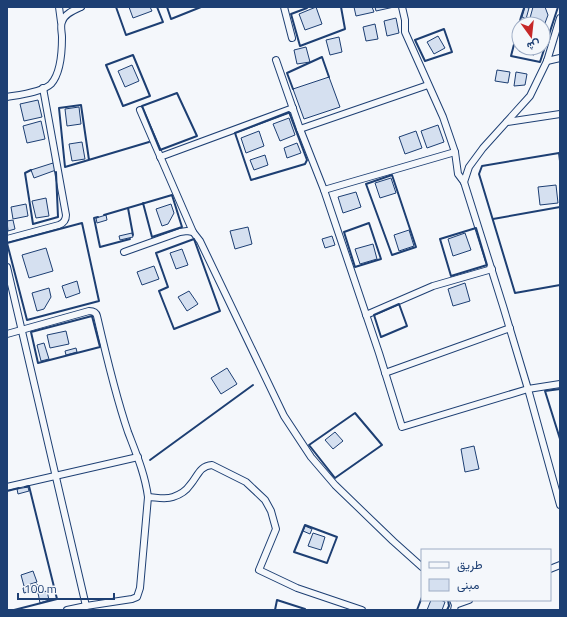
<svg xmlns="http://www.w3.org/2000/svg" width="567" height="617" font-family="'Titillium Web',Vazirmatn,sans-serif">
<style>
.building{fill:#d5e0f0;stroke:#1d3f73}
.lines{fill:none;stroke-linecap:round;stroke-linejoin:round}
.minor-casing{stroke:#1d3f73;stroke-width:8}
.minor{stroke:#f4f7fb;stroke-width:6}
.wall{stroke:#1d3f73;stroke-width:2}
</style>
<rect width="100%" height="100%" fill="#f4f7fb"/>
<g class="building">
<polygon points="129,7 150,7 152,11 133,18"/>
<polygon points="316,7 322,24 305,30 299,14"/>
<polygon points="354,7 372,7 374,12 356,16"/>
<polygon points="375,7 394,7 376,11"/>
<polygon points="525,7 529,8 526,19 522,17"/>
<polygon points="533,7 545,7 548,15 545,23 530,18"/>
<polygon points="396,18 399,33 387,36 384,21"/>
<polygon points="375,24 378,39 366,41 363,27"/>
<polygon points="438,36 445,48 434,54 427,42"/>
<polygon points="339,37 342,52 330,55 326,40"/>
<polygon points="306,47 310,62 297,64 294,50"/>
<polygon points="520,48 535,48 534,55 519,51"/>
<polygon points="132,65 139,81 125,87 118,71"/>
<polygon points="497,70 510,72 508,83 495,81"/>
<polygon points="516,72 527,74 525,85 514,86"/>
<polygon points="329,77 340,107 304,119 293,89"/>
<polygon points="38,100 42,117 24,121 20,104"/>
<polygon points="79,107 81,124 67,126 65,109"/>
<polygon points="289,118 295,135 280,141 273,124"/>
<polygon points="41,121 45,139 27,143 23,126"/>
<polygon points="438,125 444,142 427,148 421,131"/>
<polygon points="259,131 264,146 246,153 241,138"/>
<polygon points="416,131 422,148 405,154 399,137"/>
<polygon points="82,142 85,159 72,161 69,144"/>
<polygon points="297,143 301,153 287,158 284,148"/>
<polygon points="265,155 268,165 254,170 250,160"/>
<polygon points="53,163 56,170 34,178 31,170"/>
<polygon points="391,178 396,193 380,198 375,183"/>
<polygon points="556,185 558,203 540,205 538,187"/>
<polygon points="356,192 361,207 343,213 338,197"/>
<polygon points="46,198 49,216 36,218 32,201"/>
<polygon points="26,204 28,216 13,219 11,207"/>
<polygon points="171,204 174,213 168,224 162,226 156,209"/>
<polygon points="106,215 107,220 97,223 96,218"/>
<polygon points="13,220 15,229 8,231 7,221"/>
<polygon points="248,227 252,244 235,249 230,231"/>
<polygon points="409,230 414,246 399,251 394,235"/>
<polygon points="132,233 133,237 120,240 119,236"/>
<polygon points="465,233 471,250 453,256 448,239"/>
<polygon points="332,236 335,245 325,248 322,239"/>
<polygon points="373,244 377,259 360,264 355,249"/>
<polygon points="46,248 53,271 29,278 22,255"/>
<polygon points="182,249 188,265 176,269 170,253"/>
<polygon points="154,266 159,279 142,285 137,272"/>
<polygon points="77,281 80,293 66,298 62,286"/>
<polygon points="465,283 470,301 453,306 448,289"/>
<polygon points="49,288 51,297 44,309 37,311 32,293"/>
<polygon points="189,291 198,304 187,311 178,297"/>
<polygon points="66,331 69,344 50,348 47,335"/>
<polygon points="44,343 49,359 41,361 37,345"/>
<polygon points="76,348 77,352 66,355 65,351"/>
<polygon points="227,368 237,384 221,394 211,378"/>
<polygon points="335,432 343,441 333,449 325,440"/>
<polygon points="474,446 479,469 465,472 461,449"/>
<polygon points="28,487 29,491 18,494 17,489"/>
<polygon points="305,526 312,529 310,534 303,531"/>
<polygon points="313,533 325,537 321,550 308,546"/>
<polygon points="33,571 37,582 24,586 21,575"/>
<polygon points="37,584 39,589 24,593 23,588"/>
<polygon points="47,591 49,600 40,603 38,593"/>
<polygon points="431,600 441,600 445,602 442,610 427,610"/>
</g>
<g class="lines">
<defs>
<g id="minor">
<polyline points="59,7 61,22"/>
<polyline points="284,7 292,38"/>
<polyline points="402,7 405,20 405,32 443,117 455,152 458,174 464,182 503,306 528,389 560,505"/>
<polyline points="276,60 300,129 324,190 379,353 402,427 528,389 560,384"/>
<polyline points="547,61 560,58"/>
<path d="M7,97c11,-2 36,-5 44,-13 10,-11 11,-33 11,-47 0,-4 -2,-11 0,-15 2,-8 12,-12 19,-15"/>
<polyline points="140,110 193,232"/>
<polyline points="507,122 560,114"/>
<polyline points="300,129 428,85"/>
<polyline points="160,157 293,108"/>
<polyline points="464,182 469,167 483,148 530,96 547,61 560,18"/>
<polyline points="324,190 455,152"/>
<path d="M7,239l52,-14c5,-2 7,-5 7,-10l-23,-127"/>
<polyline points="124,252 180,232 187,231 193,232 200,241 284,416 311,457 335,485 393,541 422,567"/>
<polyline points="7,267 86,606"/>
<polyline points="366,315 433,286 492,269"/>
<path d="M7,334l82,-23c4,0 7,1 8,5 9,39 18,78 31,116 8,21 17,42 20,65l-8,91 -3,9 -5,2 -46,7 -19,4"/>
<polyline points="385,373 510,328"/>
<polyline points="7,487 138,457"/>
<path d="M148,497c7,0 17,3 25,0 6,-2 13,-6 17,-12 8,-9 9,-19 22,-20l34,17 19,18 6,11 5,18 -17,41 38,18 65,22"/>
<polyline points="550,569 560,565"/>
<polyline points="453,600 455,605 454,610"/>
<polyline points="455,605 469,600"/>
</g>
</defs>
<use href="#minor" class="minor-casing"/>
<use href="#minor" class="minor"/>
<g class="wall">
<polyline points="116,7 126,35 163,22 157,7"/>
<polyline points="167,7 171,19 201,7"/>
<polyline points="307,7 307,8 291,14 300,46 345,29 341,7"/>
<polyline points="409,7 411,7"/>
<polyline points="524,8 521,17 511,56 540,62 558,7"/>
<polygon points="444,29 452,52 425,61 415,40"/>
<polygon points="133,55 150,96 123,106 106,65"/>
<polyline points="293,89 287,73 322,57 329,77"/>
<polygon points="177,93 197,136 160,150 142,106"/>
<polygon points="289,112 307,160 305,164 251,180 235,133"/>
<polyline points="89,160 81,105 59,108 65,167 149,142"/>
<polyline points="560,161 559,153 482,166 479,174 515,293 560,285"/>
<polyline points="31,170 25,173 33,224 58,217 56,172"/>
<polygon points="392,175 416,247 392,255 366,184"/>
<polyline points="128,208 133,235"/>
<polyline points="104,215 172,195 182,227 152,237 143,203"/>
<polyline points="98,217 94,218 100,247 130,239"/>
<polyline points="493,219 560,207"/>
<polygon points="82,223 99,301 27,320 7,243"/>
<polygon points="369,223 381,259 355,267 344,232"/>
<polygon points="476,228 487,265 451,276 440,239"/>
<polygon points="194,239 220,311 174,329 159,291 168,287 156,253"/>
<polygon points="399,304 407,326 381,337 374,315"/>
<polygon points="92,316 100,347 38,363 31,332"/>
<polyline points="560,389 545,391 560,439"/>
<polygon points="355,413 382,445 335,478 309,445"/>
<polyline points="150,460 253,385"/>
<polyline points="7,491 19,488"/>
<polygon points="305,525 337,537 327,563 294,552"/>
<polyline points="14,610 57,599 29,486 25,487"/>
<polyline points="275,610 277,600 305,609 305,610"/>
<polyline points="417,610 422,597"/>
<polyline points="447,610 449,606 448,600"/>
</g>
</g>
<rect width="567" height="617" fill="none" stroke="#1d3f73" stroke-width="16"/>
<rect x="421" y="549" width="130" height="52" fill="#f4f7fb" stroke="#9eadc5"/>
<rect x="429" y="562" width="20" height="6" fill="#f4f7fb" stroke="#9eadc5"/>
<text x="457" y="569" font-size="12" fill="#1d3f73">طريق</text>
<rect x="429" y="579" width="20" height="12" fill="#d5e0f0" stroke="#9eadc5"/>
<text x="457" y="589" font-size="12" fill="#1d3f73">مبنى</text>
<g transform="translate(531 36) rotate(165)"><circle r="19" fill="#f4f7fb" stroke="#9eadc5"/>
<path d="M0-3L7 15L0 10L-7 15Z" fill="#c62828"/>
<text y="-6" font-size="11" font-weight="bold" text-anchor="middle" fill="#1d3f73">ش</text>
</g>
<path d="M18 593v6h96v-6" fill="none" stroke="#1d3f73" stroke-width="2"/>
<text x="24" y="593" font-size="12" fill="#1d3f73" stroke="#f4f7fb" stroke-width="3" paint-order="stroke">100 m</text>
</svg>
